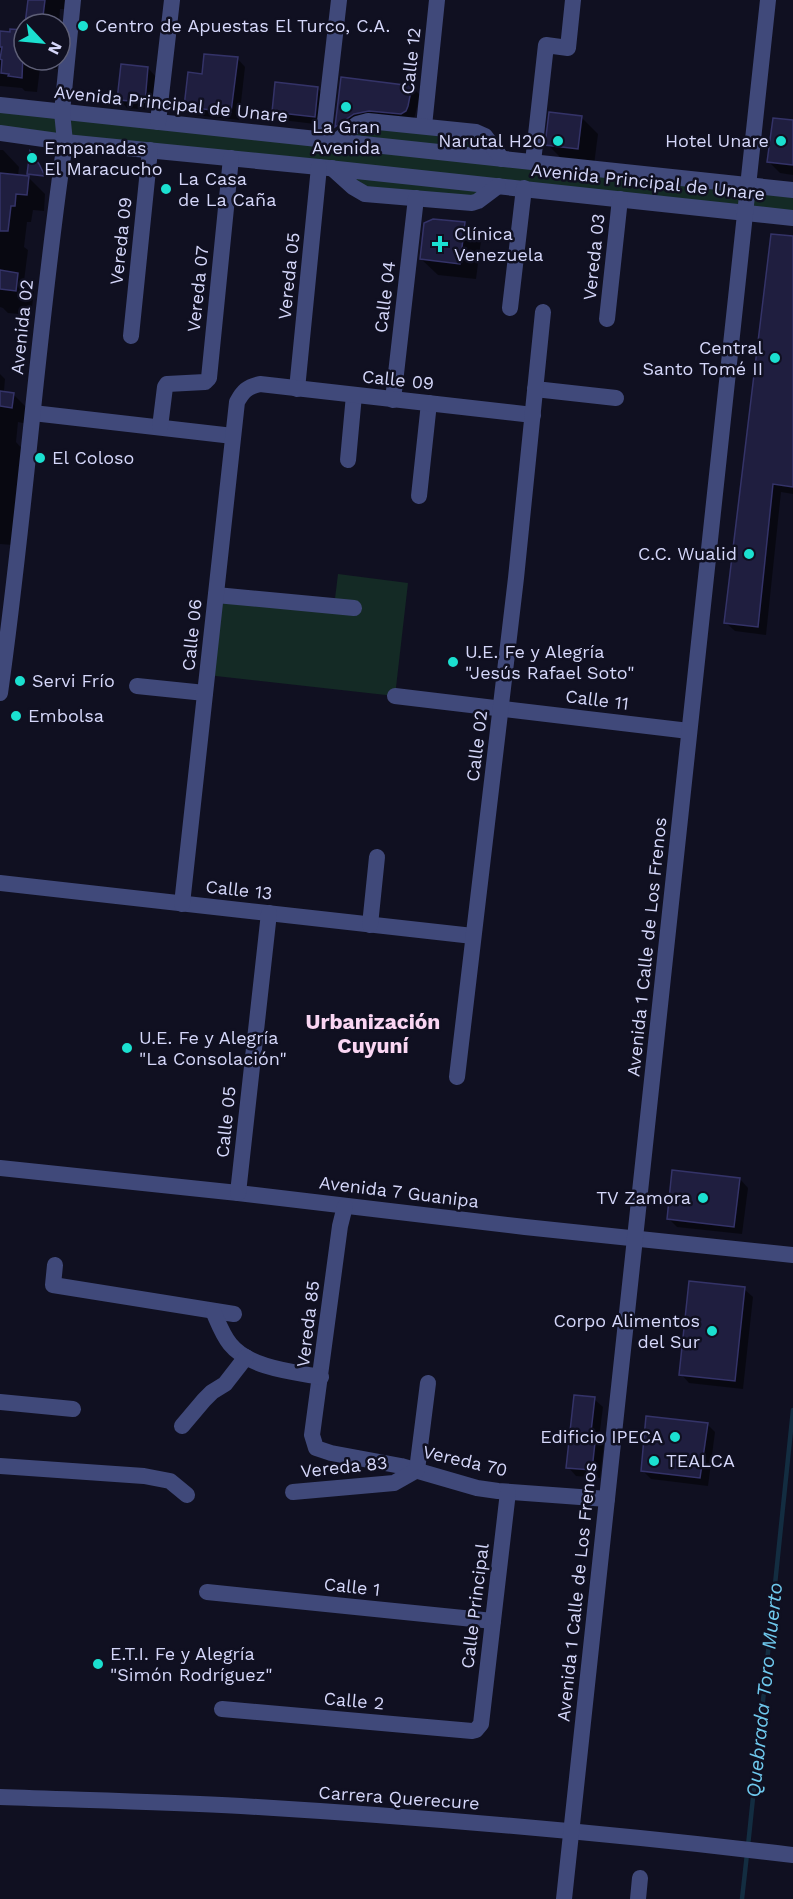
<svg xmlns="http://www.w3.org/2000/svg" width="793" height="1899" font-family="'Work Sans',sans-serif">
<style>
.green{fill:#142a25}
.shadow{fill:#0007}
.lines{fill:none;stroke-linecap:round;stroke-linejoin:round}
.stream{stroke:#132d41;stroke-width:4.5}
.building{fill:#1f1e3f;stroke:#343368;stroke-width:1.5}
.minor{stroke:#40497a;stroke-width:16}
.poi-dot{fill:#1be0d0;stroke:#101021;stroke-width:2}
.labels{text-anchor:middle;stroke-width:5;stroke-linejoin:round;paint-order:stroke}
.poi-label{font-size:18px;fill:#d5d7fa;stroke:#101021;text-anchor:start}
.street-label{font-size:18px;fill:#d5d7fa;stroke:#101021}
.water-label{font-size:20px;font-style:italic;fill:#6fc9ee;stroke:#101021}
.quarter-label{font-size:21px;font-weight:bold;fill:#fad6f3;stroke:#101021}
</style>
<rect width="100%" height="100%" fill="#101021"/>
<g class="green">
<polygon points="0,105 338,140 357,124 476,132 503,159 793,190 793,218 498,186 478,201 365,194 331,168 0,133"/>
<polygon points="338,574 408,583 395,696 207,675 216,595 334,607"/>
</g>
<g class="shadow">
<polygon points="29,0 65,0 64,9 60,9 59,24 27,24"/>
<polygon points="12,30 24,32 24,60 60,60 60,41 60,45 69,54 68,67 57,66 57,69 40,68 37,92 25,91 22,88 0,86 0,33 11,34"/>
<polygon points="237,58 245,67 239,120 194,115 186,106 203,75"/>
<polygon points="148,68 156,77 153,110 127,108 119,99"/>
<polygon points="342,79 412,87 420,95 414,119 345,134 337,126"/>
<polygon points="318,89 326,97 323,125 282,120 273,111"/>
<polygon points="581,117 598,134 594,165 564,161 547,144"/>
<polygon points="793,121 793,175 780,173 769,162"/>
<polygon points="0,150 3,150 19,167 18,176 29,178 45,194 44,211 33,210 31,222 27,222 24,247 28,250 24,281 34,291 32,307 24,306 23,310 20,309 19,314 8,313 3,308 0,307"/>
<polygon points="464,224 481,241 476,279 438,275 421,259"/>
<polygon points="793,238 793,494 781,492 766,635 735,631 726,623"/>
<polygon points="0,374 5,379 4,391 7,393 13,394 30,411 28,424 18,422 16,442 24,451 13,545 0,544"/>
<polygon points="740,1179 748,1188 742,1234 677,1227 668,1218"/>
<polygon points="744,1289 753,1297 743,1389 689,1383 681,1374"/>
<polygon points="594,1399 603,1407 599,1438 604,1443 600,1478 576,1476 568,1467"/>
<polygon points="707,1424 715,1432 708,1486 651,1479 643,1471"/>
</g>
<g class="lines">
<g class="stream">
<polyline points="748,1846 793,1410"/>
<polyline points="742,1899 747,1854"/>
</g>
</g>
<g class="building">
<polygon points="28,0 45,0 42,24 25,24"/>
<polygon points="10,29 24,30 22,78 8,76 9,74 1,73 2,60 0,59 2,47 0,47 0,31 10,32"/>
<polygon points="204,54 238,57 231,112 184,107 188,72 202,74"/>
<polygon points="121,64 148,67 145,102 117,100"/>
<polygon points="341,77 412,86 408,106 406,111 401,114 369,111 354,114 335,127"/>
<polygon points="275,82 318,87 315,117 272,112"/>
<polygon points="549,112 582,116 578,149 545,145"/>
<polygon points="773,118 793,120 793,165 767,162"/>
<polygon points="30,151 39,164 45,176 27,174"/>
<polygon points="0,173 29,176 27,195 16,194 15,206 11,206 8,231 0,231"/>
<polygon points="433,219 465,222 460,264 420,259 424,223"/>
<polygon points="771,234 793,236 793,487 773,484 758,627 724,623"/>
<polygon points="0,270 18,273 16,291 0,289"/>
<polygon points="0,391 14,393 12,408 0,406"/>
<polygon points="672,1170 740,1178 734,1227 667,1219"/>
<polygon points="689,1281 745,1287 735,1381 679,1375"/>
<polygon points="574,1395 595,1397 591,1432 596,1433 592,1470 566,1468"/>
<polygon points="646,1416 708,1423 700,1478 641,1471"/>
</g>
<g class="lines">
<g class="minor">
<polyline points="0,105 793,190"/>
<polyline points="158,122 172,0"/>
<polyline points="424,126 437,0"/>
<polyline points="0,133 65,142 319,167 793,218"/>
<polyline points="323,139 339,0"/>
<polyline points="338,140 357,124 368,121 476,132 485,136 502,159"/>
<polyline points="533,162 546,45 568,48 573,0"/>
<polyline points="332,168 353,187 365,194 472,203 478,201 498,186"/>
<polyline points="510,308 524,188"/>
<polyline points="607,319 620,199"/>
<polyline points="131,336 150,150"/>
<polyline points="297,389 319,167"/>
<polyline points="535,389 616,398"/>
<polyline points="393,400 416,198"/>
<polyline points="33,413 233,436"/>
<polyline points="160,427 165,387 167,384 205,382 209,378 231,158"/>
<polyline points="348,460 354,395"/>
<polyline points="419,496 429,403"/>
<polyline points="216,595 354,608"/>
<polyline points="137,686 205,693"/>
<path d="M0,693c26,-183 38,-368 65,-551l-3,-30 11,-112"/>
<polyline points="395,696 689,731"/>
<polyline points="0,883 473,936"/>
<path d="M182,904l55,-502c6,-11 10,-15 23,-18l273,31"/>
<polyline points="370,925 377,857"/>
<polyline points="457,1077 516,578 543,312"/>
<polyline points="0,1168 238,1193 525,1227 793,1255"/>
<polyline points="238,1193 269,913"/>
<polyline points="345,1206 340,1226 312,1435 316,1448 331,1453 401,1466 477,1488 498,1491 607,1499"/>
<polyline points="55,1265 53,1285 234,1314"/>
<path d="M213,1311c5,11 9,23 17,33 19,24 63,28 91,33"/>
<polyline points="0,1402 73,1409"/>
<polyline points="182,1426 204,1400 212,1392 225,1384 246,1357"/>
<polyline points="0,1466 144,1476 170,1481 187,1495"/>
<polyline points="293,1492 394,1483 417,1470 428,1383"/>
<polyline points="207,1592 493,1621"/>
<polyline points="222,1709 472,1731 476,1730 481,1724 508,1492"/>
<path d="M0,1797c80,3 161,5 241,9 184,11 368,27 552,49"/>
<polyline points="564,1899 768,0"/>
<polyline points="638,1899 640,1878"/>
</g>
</g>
<g class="poi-dot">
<circle cx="83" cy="26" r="6"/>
<circle cx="346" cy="107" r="6"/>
<circle cx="558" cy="141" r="6"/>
<circle cx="781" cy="141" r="6"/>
<circle cx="32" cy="158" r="6"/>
<circle cx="166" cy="189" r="6"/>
<path d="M437 235h6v6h6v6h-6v6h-6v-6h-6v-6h6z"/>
<circle cx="775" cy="358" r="6"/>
<circle cx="40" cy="458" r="6"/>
<circle cx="749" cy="554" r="6"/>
<circle cx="453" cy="662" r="6"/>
<circle cx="20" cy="681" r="6"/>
<circle cx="16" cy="716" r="6"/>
<circle cx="127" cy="1048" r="6"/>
<circle cx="703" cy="1198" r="6"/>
<circle cx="712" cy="1331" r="6"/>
<circle cx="675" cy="1437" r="6"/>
<circle cx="654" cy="1461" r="6"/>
<circle cx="98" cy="1664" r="6"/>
</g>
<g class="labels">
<g class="poi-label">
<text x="95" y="32">Centro de Apuestas El Turco, C.A.</text>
<text x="346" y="133" text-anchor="middle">La Gran<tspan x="346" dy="21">Avenida</tspan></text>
<text x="546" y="147" text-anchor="end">Narutal H2O</text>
<text x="769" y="147" text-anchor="end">Hotel Unare</text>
<text x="44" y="154">Empanadas<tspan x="44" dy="21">El Maracucho</tspan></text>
<text x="178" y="185">La Casa<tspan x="178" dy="21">de La Caña</tspan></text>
<text x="454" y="240">Clínica<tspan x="454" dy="21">Venezuela</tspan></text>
<text x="763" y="354" text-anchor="end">Central<tspan x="763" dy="21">Santo Tomé II</tspan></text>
<text x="52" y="464">El Coloso</text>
<text x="737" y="560" text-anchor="end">C.C. Wualid</text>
<text x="465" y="658">U.E. Fe y Alegría<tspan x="465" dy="21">"Jesús Rafael Soto"</tspan></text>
<text x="32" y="687">Servi Frío</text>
<text x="28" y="722">Embolsa</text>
<text x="139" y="1044">U.E. Fe y Alegría<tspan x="139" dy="21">"La Consolación"</tspan></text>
<text x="691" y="1204" text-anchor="end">TV Zamora</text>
<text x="700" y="1327" text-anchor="end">Corpo Alimentos<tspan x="700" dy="21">del Sur</tspan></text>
<text x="663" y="1443" text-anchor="end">Edificio IPECA</text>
<text x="666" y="1467">TEALCA</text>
<text x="110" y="1660">E.T.I. Fe y Alegría<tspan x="110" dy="21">"Simón Rodríguez"</tspan></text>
</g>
<g class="street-label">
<text transform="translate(411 61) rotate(-84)" y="6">Calle 12</text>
<text transform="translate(171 104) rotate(6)" y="6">Avenida Principal de Unare</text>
<text transform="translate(648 182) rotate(6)" y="6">Avenida Principal de Unare</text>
<text transform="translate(121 241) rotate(-84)" y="6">Vereda 09</text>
<text transform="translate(594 257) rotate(-84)" y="6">Vereda 03</text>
<text transform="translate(289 276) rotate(-84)" y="6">Vereda 05</text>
<text transform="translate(198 289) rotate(-84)" y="6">Vereda 07</text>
<text transform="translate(385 297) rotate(-83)" y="6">Calle 04</text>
<text transform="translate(22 327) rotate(-84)" y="6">Avenida 02</text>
<text transform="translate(398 380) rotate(6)" y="6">Calle 09</text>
<text transform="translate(192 635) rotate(-84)" y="6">Calle 06</text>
<text transform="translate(597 700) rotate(7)" y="6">Calle 11</text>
<text transform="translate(477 746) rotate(-83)" y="6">Calle 02</text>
<text transform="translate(239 890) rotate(6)" y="6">Calle 13</text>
<text transform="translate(647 947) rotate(-84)" y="6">Avenida 1 Calle de Los Frenos</text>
<text transform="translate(226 1122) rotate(-84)" y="6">Calle 05</text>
<text transform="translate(399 1192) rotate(7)" y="6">Avenida 7 Guanipa</text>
<text transform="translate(308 1324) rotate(-83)" y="6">Vereda 85</text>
<text transform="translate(465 1461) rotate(13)" y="6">Vereda 70</text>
<text transform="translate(344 1467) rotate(-6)" y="6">Vereda 83</text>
<text transform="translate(352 1587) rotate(6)" y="6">Calle 1</text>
<text transform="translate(577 1592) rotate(-84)" y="6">Avenida 1 Calle de Los Frenos</text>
<text transform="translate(475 1606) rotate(-83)" y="6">Calle Principal</text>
<text transform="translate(354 1701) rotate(5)" y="6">Calle 2</text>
<text transform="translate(399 1798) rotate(4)" y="6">Carrera Querecure</text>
</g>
<g class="water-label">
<text transform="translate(764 1690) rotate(-84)" y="7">Quebrada Toro Muerto</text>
</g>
<g class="quarter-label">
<text x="373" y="1029">Urbanización<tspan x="373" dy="24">Cuyuní</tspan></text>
</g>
</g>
<g transform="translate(42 42) rotate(116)"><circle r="28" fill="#101021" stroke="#5f6078" stroke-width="1.5"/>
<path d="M0-4.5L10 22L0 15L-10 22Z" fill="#1be0d0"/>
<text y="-9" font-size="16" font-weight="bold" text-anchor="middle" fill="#d5d7fa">N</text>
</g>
</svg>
